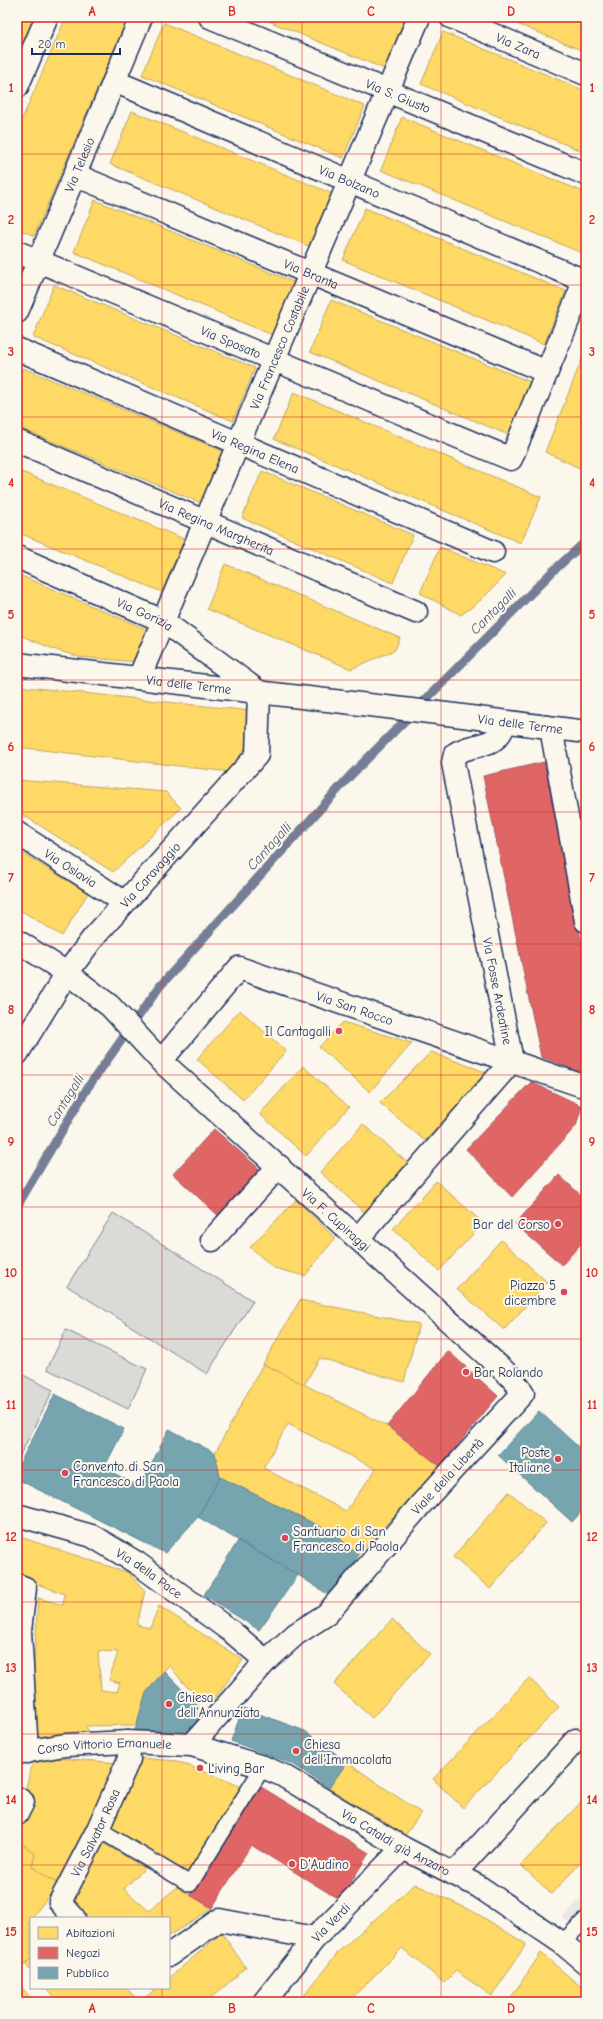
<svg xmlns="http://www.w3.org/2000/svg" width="603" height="2019" font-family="'Comic Neue',sans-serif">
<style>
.built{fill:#eae8e2}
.green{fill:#dadad7;stroke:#7a849a}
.homes{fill:#ffd966;stroke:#bba664;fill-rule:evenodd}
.shops{fill:#e06666;stroke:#a55664}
.public{fill:#76a5af;stroke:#5b8297}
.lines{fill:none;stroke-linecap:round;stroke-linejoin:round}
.stream{stroke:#747e96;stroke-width:9}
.service-casing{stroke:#1b2f5e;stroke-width:18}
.minor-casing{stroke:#1b2f5e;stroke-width:25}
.secondary-casing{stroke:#1b2f5e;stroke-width:25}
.service{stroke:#fbf7ec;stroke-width:15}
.minor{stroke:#fbf7ec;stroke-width:22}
.secondary{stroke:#fbf7ec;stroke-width:22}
.grid{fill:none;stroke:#d62828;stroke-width:1;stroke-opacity:0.55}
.poi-dot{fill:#d1495b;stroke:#fbf7ec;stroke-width:1.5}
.labels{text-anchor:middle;stroke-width:4;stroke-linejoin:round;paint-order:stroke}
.street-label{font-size:13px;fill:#1b2f5e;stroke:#fbf7ec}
.poi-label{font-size:13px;fill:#1b2f5e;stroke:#fbf7ec;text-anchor:start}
.water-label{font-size:14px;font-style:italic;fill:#47577a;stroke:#fbf7ec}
.neatline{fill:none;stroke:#d62828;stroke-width:1.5}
.grid-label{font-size:13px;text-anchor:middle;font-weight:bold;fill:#d62828}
</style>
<rect width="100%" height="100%" fill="#fbf7ec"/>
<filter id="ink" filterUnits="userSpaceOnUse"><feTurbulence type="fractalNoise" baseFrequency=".025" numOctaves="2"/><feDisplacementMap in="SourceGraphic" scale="8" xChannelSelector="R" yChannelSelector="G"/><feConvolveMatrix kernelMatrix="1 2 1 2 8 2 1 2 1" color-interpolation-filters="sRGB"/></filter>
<g filter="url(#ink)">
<polygon class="built" points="586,1893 586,1937 562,1918"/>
<g class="green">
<polygon points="113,1213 253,1301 207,1374 67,1286"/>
<polygon points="66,1330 147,1369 128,1409 47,1369"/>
<polygon points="17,1372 53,1390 17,1461"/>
</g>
<g class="homes">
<polygon points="17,17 34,17 17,58"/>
<polygon points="66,17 128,17 34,236 17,228 17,131"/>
<polygon points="259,17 407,17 408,18 387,70"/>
<polygon points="500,17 586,17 586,52"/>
<polygon points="164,23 365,106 343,158 142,75"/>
<polygon points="443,32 586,91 586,153 421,84"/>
<polygon points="132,111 333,194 311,247 110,164"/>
<polygon points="402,117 586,193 586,243 582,253 381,170"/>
<polygon points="95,200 296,283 275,336 74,252"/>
<polygon points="365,208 566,291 544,344 343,260"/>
<polygon points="54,285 255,368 233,421 33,337"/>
<polygon points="331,300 533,383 511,436 310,352"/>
<polygon points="586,349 586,471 545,452"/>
<polygon points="23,368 223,451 201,503 17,427 17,381"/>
<polygon points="294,392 541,497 521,543 274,439"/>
<polygon points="17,470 184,539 162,592 17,532"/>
<polygon points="262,471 413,535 393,583 242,518"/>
<polygon points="440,547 506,575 481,600 461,615 420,593"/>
<polygon points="225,564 400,638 395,650 351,669 207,609"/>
<polygon points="17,574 148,630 137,662 79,657 56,650 17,634"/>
<polygon points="17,686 252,711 246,747 230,772 17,747"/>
<polygon points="17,780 166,792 181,808 113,872 17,811"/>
<polygon points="17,850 88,893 62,936 17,908"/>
<polygon points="240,1010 286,1051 243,1100 197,1059"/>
<polygon points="343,1022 412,1043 370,1092 319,1047"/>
<polygon points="431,1052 488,1073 425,1141 380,1103"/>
<polygon points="303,1066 349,1107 306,1156 260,1114"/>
<polygon points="363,1124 410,1165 366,1214 320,1172"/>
<polygon points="436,1181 483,1223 439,1271 393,1229"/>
<polygon points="296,1200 335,1238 305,1276 274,1268 250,1247"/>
<polygon points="501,1240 547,1282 504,1330 457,1289"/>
<polygon points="300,1300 419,1324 404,1382 320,1358 304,1385 263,1364"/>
<path d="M263,1364l124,62 53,40 -82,89 -23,-21 -115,-57 -5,-24zM288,1424l88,45 -30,42 -83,-43z"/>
<polygon points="509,1492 546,1523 490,1589 453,1557"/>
<path d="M17,1536l112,37 16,18 -8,34 13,3 9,-22 84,54 -32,44 -24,-17 -18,-22 -23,28 -10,32 -50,1 4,10 -52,9 -4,-81 4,-66 25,7 2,-11 -48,-17zM98,1651l20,1 -9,28 11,3 -3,9 -16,-2z"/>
<polygon points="392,1619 430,1654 372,1718 334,1684"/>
<polygon points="529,1678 559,1707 463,1808 433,1779"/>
<polygon points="59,1758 118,1763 92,1822 58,1884 32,1867 35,1854 17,1839 17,1833 33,1798 24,1794 33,1763"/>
<polygon points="140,1758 177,1761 245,1788 189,1878 107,1827"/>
<polygon points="347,1762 421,1813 402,1840 370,1820 365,1811 329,1788"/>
<polygon points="586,1797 586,1857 551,1894 521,1865"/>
<polygon points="17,1839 35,1854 32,1867 58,1884 28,1923 31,1926 31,1958 17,1972"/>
<polygon points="98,1840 145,1868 124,1889 149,1911 177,1887 212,1908 169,1936 169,1918 86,1918 68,1898"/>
<polygon points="415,1884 476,1913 526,1944 492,1996 456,1971 444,1983 402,1948 348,2002 299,2002 339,1951"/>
<polygon points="222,1933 246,1968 206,2002 140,2002 157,1988 169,1988 169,1978"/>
<polygon points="541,1953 586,1991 586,2002 508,2002"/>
<polygon points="31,1958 31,1971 25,1964"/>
<polygon points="17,1986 21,1986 33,2002 17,2002"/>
<polygon points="47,1988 126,1988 140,2002 59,2002"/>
</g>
<g class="shops">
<polygon points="586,759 586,792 581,765"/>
<polygon points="544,762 586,963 586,1074 541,1057 483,776"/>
<polygon points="531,1082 582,1106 576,1126 512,1197 466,1149"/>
<polygon points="214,1129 264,1173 222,1219 173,1174"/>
<polygon points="559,1175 586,1200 586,1238 562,1265 515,1224"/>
<polygon points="448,1351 498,1396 440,1466 387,1426"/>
<polygon points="258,1785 369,1853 340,1900 251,1845 212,1908 190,1895"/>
</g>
<g class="public">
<polygon points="55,1394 124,1429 104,1468 140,1487 169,1429 215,1453 220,1477 198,1517 165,1553 17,1479 17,1469"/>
<polygon points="539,1411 586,1454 586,1507 572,1522 498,1455"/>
<polygon points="220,1477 335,1534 358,1555 348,1576 329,1595 298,1575 198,1517"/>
<polygon points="238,1541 298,1575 259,1630 204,1595"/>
<polygon points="164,1671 206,1714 198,1728 180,1737 134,1733 146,1693"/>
<polygon points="243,1708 305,1731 347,1762 329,1788 293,1764 231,1741"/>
</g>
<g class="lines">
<polyline class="stream" points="17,1206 88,1087 160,986 350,776 551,573 586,541"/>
<defs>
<g id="service">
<polyline points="98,1829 190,1884 263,1767"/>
<polyline points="562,1943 586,1919"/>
</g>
<g id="minor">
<path id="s1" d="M210,17l376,157"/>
<path id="s2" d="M451,17l135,57"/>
<path id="s3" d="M114,81l471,200"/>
<polyline points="17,87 47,17"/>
<path id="s4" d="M75,175l472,197"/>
<path id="s5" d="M17,252l494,207 75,-182"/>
<path id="s6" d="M17,312l124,-295"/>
<path id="s7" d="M17,349l476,203"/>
<path id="s8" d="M17,441l399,171"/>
<path id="s9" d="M17,557l146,64 96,71"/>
<path id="s10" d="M139,678l280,-661"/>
<polyline points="551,728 586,921"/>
<path id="s11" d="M17,833l107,69"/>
<path id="s12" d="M17,941l50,32 43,33 51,55 351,317 11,15 -101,110 -95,111 -31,20 -30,27 -74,84"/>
<path id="s13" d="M161,1061l78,-93 341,117h6"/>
<path d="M359,1237l153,-176 -59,-298 2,-9c20,-13 42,-3 50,-32"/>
<polyline points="212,1240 279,1166"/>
<path id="s14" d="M17,1515l75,21 45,27 95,69 34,29"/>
<polyline points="17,1585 25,1588 20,1631 27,1752"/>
<path id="s15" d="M17,1753l48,-8 63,-3 64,3 71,22 19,8 121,73 75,38 84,57 24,20"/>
<polyline points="17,1798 23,1802 17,1814"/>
<polyline points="454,1874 576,1740"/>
<path id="s16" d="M74,1918l-14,-16 38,-73 31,-70 -1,-17"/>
<polyline points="169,1955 219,1920 315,1938"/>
<path id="s17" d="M264,2002l51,-64 88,-90"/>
</g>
<g id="secondary">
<path id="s18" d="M17,664l438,51 131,17"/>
<path id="s19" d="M17,1054l50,-81 26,-35 164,-183 2,-63"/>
</g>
</defs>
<use href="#service" class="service-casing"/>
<use href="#minor" class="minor-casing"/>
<use href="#secondary" class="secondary-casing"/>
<use href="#service" class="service"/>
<use href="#minor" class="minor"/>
<use href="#secondary" class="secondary"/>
</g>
</g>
<path class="grid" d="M162,17v1901M302,17v1985M441,17v1985M17,154h569M17,285h569M17,417h569M17,549h569M17,680h569M17,812h569M17,944h569M17,1075h569M17,1207h569M17,1339h569M17,1470h569M17,1602h569M17,1734h569M17,1865h569M162,1988v14"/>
<g class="poi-dot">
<circle cx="339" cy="1031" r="4"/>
<circle cx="558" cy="1224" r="4"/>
<circle cx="564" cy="1292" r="4"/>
<circle cx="466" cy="1372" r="4"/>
<circle cx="558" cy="1459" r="4"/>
<circle cx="65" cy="1473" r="4"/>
<circle cx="285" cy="1538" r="4"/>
<circle cx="169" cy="1704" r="4"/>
<circle cx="296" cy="1751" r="4"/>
<circle cx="200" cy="1768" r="4"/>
<circle cx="292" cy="1864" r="4"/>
</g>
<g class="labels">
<g class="street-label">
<text dy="5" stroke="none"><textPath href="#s2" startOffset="73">Via Zara</textPath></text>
<text dy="5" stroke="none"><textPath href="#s1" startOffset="204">Via S. Giusto</textPath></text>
<text dy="5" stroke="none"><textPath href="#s6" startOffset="160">Via Telesio</textPath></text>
<text dy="5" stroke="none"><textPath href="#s3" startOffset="256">Via Bolzano</textPath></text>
<text dy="5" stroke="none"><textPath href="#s4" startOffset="256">Via Branta</textPath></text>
<text dy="5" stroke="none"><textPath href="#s5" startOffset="232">Via Sposato</textPath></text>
<text dy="5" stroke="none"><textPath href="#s10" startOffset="359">Via Francesco Costabile</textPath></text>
<text dy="5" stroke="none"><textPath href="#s7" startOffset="259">Via Regina Elena</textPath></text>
<text dy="5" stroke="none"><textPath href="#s8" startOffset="217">Via Regina Margherita</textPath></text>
<text dy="5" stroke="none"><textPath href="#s9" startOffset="140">Via Gorizia</textPath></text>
<text dy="5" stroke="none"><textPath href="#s18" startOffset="173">Via delle Terme</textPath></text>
<text dy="5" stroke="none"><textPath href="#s18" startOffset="507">Via delle Terme</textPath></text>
<text dy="5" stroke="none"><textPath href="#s11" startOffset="64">Via Oslavia</textPath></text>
<text dy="5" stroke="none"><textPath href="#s19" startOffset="224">Via Caravaggio</textPath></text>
<text transform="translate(498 991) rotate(79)" y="5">Via Fosse Ardeatine</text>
<text dy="5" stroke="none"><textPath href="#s13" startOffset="244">Via San Rocco</textPath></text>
<text dy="5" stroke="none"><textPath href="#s12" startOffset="425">Via F. Cupiraggi</textPath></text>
<text transform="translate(447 1476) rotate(-47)" y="5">Viale della Libertà</text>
<text dy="5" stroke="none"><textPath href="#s14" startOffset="146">Via della Pace</textPath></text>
<text dy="5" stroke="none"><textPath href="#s15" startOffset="88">Corso Vittorio Emanuele</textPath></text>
<text dy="5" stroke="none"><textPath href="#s16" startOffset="99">Via Salvator Rosa</textPath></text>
<text dy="5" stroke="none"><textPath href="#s15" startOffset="403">Via Cataldi già Anzaro</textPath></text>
<text dy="5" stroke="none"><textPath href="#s17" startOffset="104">Via Verdi</textPath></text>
</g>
<g class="poi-label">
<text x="331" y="1036" text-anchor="end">Il Cantagalli</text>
<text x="550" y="1229" text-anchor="end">Bar del Corso</text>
<text x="556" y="1290" text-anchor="end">Piazza 5<tspan x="556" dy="15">dicembre</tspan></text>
<text x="474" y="1377">Bar Rolando</text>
<text x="550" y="1457" text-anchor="end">Poste<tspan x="550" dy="15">Italiane</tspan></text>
<text x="73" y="1471">Convento di San<tspan x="73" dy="15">Francesco di Paola</tspan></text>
<text x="293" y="1536">Santuario di San<tspan x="293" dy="15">Francesco di Paola</tspan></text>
<text x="177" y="1702">Chiesa<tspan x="177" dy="15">dell'Annunziata</tspan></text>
<text x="304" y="1749">Chiesa<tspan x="304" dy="15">dell'Immacolata</tspan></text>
<text x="208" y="1773">Living Bar</text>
<text x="300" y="1869">D'Audino</text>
</g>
<g class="water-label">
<text transform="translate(493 611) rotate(-45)" y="5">Cantagalli</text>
<text transform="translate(269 846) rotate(-48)" y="5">Cantagalli</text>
<text transform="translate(65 1100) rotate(-58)" y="5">Cantagalli</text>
</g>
</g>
<rect width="603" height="2019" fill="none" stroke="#fbf7ec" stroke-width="44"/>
<rect x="30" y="1917" width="140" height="72" fill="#fbf7ec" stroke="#a1a7b3"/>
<rect x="38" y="1927" width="20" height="12" fill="#ffd966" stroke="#a1a7b3"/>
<text x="66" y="1937" font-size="12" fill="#1b2f5e">Abitazioni</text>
<rect x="38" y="1947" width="20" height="12" fill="#e06666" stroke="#a1a7b3"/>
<text x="66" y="1957" font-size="12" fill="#1b2f5e">Negozi</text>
<rect x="38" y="1967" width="20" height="12" fill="#76a5af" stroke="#a1a7b3"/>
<text x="66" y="1977" font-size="12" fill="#1b2f5e">Pubblico</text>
<path d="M32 48v6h88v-6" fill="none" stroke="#1b2f5e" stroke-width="2"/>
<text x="38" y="48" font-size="12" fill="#1b2f5e" stroke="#fbf7ec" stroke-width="3" paint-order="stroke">20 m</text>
<rect x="22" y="22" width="559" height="1975" class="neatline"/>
<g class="grid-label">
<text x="92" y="16">A</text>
<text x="232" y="16">B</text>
<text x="371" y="16">C</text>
<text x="511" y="16">D</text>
<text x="11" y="92">1</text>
<text x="592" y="92">1</text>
<text x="11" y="224">2</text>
<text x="592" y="224">2</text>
<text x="11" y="356">3</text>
<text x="592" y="356">3</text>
<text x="11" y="487">4</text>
<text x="592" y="487">4</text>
<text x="11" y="619">5</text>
<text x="592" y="619">5</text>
<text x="11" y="751">6</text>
<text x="592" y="751">6</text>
<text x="11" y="882">7</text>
<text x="592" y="882">7</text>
<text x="11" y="1014">8</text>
<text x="592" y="1014">8</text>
<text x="11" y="1146">9</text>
<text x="592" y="1146">9</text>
<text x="11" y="1277">10</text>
<text x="592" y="1277">10</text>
<text x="11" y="1409">11</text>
<text x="592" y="1409">11</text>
<text x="11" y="1541">12</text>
<text x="592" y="1541">12</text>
<text x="11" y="1672">13</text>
<text x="592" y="1672">13</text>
<text x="11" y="1804">14</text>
<text x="592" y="1804">14</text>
<text x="11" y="1936">15</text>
<text x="592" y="1936">15</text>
<text x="92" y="2013">A</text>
<text x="232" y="2013">B</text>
<text x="371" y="2013">C</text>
<text x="511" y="2013">D</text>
</g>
</svg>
